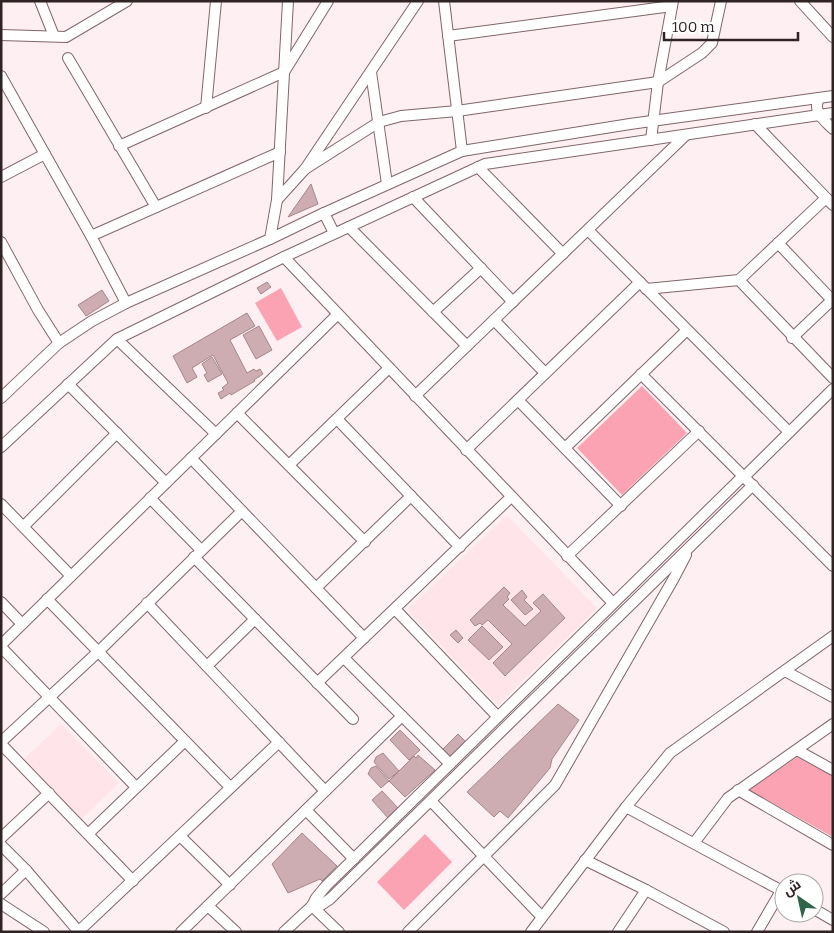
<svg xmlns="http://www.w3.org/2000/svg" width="834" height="933" font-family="Bitter,Cairo,serif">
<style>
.built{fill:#ffe5e9}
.green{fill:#fca3b3}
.building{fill:#cdadb2;stroke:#a4868a}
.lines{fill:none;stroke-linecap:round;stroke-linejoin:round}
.minor-casing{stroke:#816569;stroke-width:12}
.minor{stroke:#fff;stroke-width:10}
</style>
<rect width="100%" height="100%" fill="#fef0f2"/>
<g class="built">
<polygon points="507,515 597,608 498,705 407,610"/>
<polygon points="61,724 119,783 81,820 23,760"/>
</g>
<g class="green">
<polygon points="281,288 302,327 277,341 255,303"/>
<polygon points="642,386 687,433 622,495 577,448"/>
<polygon points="797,757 833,776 833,837 749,790"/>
<polygon points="425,834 452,862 404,910 377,882"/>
</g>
<g class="building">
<polygon points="311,184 318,204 288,217"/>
<polygon points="267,282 271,287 261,294 257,288"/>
<polygon points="102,290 109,301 86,316 78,305"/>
<polygon points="247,313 255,326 230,340 247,373 254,369 256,371 260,369 263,374 254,380 255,381 231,395 230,393 221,399 218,393 224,390 222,388 228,383 213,355 192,368 197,377 187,383 173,356"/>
<polygon points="259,326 272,350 256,359 243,335"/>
<polygon points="212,357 222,374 208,382 204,375 207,373 202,364"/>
<polygon points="504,587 510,593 507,597 509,599 503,605 525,626 541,611 533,603 543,594 565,618 505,676 493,663 512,644 488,620 482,625 480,623 475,626 470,620"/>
<polygon points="522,590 527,597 524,600 533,609 525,615 511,600"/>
<polygon points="482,626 503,647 489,660 468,640"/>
<polygon points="456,630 463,638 458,643 450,635"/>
<polygon points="558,704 579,720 552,759 550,768 508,818 500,811 494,817 467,792"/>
<polygon points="400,730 420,750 409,760 390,740"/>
<polygon points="458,734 467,743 448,761 440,752"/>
<polygon points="383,753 399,771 389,779 374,762 376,757"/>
<polygon points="418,755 435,770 405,797 389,781 414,756 416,758"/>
<polygon points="376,766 389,781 381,788 368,774 371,768"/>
<polygon points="382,791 398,808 388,818 372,800"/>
<polygon points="302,833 337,866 322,881 320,879 288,893 272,864"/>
</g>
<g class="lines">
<defs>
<g id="minor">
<polyline points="40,1 54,36"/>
<polyline points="444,1 462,151"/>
<polyline points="800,1 833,37"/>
<polyline points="1,35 66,37 127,1"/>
<polyline points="448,36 672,6"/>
<polyline points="68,58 156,207"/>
<polyline points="371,72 387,184"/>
<polyline points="1,76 91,236 126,303"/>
<path d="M819,98c-7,14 5,22 14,31"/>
<polyline points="206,108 216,1"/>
<polyline points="755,124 833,205"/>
<polyline points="651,140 658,82 673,1"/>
<polyline points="119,146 284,72 328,1"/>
<polyline points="478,167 563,254"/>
<polyline points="305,169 379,122 401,116 457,111 658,82 702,53 712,43 721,1"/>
<polyline points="1,177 45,154"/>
<polyline points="413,197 513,302"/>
<polyline points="277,200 305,169 418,1"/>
<polyline points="324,213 334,233"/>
<polyline points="349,227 467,346"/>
<polyline points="588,230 789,432"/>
<polyline points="91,236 280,152"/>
<polyline points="270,239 277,200 288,1"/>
<polyline points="1,242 38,310 59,343"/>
<polyline points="778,243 832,300"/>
<polyline points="284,257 613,603"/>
<polyline points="739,280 833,378"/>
<polyline points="646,289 739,280 826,198"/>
<polyline points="433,312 481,268"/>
<polyline points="494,320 545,373"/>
<polyline points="792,338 833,299"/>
<polyline points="117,339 216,434"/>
<polyline points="641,374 833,566"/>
<polyline points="68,384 166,483"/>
<polyline points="415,396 686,135"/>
<polyline points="1,398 59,343 92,321 126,303 270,239 324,213 462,151 630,124 833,96"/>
<polyline points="518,400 621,506"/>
<polyline points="237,413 365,542"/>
<polyline points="337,419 460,547"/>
<polyline points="1,447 117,339 284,257 485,164 833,113"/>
<polyline points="565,448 687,330"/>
<polyline points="466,450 640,282"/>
<polyline points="191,458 364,638"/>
<polyline points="289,465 389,368"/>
<polyline points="744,477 833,389"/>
<polyline points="150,498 201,550"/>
<polyline points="1,504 71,576"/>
<polyline points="24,526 117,433"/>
<polyline points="567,556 699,431"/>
<polyline points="194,557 353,719"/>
<polyline points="316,588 411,496"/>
<polyline points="47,599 230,787"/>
<polyline points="1,602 22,624"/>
<polyline points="147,603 325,791"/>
<polyline points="395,609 498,717"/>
<polyline points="1,645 338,314"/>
<polyline points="1,647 136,787"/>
<polyline points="344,658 450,764"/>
<polyline points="207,666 255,619"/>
<polyline points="785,671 833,697"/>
<polyline points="317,683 511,497"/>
<polyline points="1,742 98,652 242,511"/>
<polyline points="1,744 133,881"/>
<polyline points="797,750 833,770"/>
<polyline points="738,790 833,845"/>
<polyline points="431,801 542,917"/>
<polyline points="626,807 784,892"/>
<polyline points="306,810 354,859"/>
<polyline points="88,834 185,741"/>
<polyline points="180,836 230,885"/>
<polyline points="1,838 49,793"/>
<polyline points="694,843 728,798 833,724"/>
<polyline points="1,845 26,870 79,932"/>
<polyline points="585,860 646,890 724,932"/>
<polyline points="1,894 26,870"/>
<polyline points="1,904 44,932"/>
<polyline points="208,906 236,932"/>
<polyline points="312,906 321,905 330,899 753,485"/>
<polyline points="312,906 339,932"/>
<polyline points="814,909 833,920"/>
<polyline points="79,931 279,742"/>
<polyline points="181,932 402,716"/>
<polyline points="284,932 312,906 316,898 326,886 743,476"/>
<polyline points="408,932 555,785 674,578 686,555"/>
<polyline points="531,932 626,807 670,753 833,636"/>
<polyline points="618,932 646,890"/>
<polyline points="757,932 781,891"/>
</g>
</defs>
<use href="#minor" class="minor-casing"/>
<use href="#minor" class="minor"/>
</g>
<rect width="834" height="933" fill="none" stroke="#2f2324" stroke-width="5"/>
<g transform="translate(799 898) rotate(326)"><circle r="24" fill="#ffffff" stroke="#aca7a7"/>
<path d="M0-4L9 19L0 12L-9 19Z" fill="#316449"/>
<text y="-8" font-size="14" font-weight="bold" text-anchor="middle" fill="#2f2324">ش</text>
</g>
<path d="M664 32v8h134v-8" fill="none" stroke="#2f2324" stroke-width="2.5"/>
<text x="672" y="32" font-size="15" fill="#2f2324" stroke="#ffffff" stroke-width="4" paint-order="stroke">100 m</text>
</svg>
